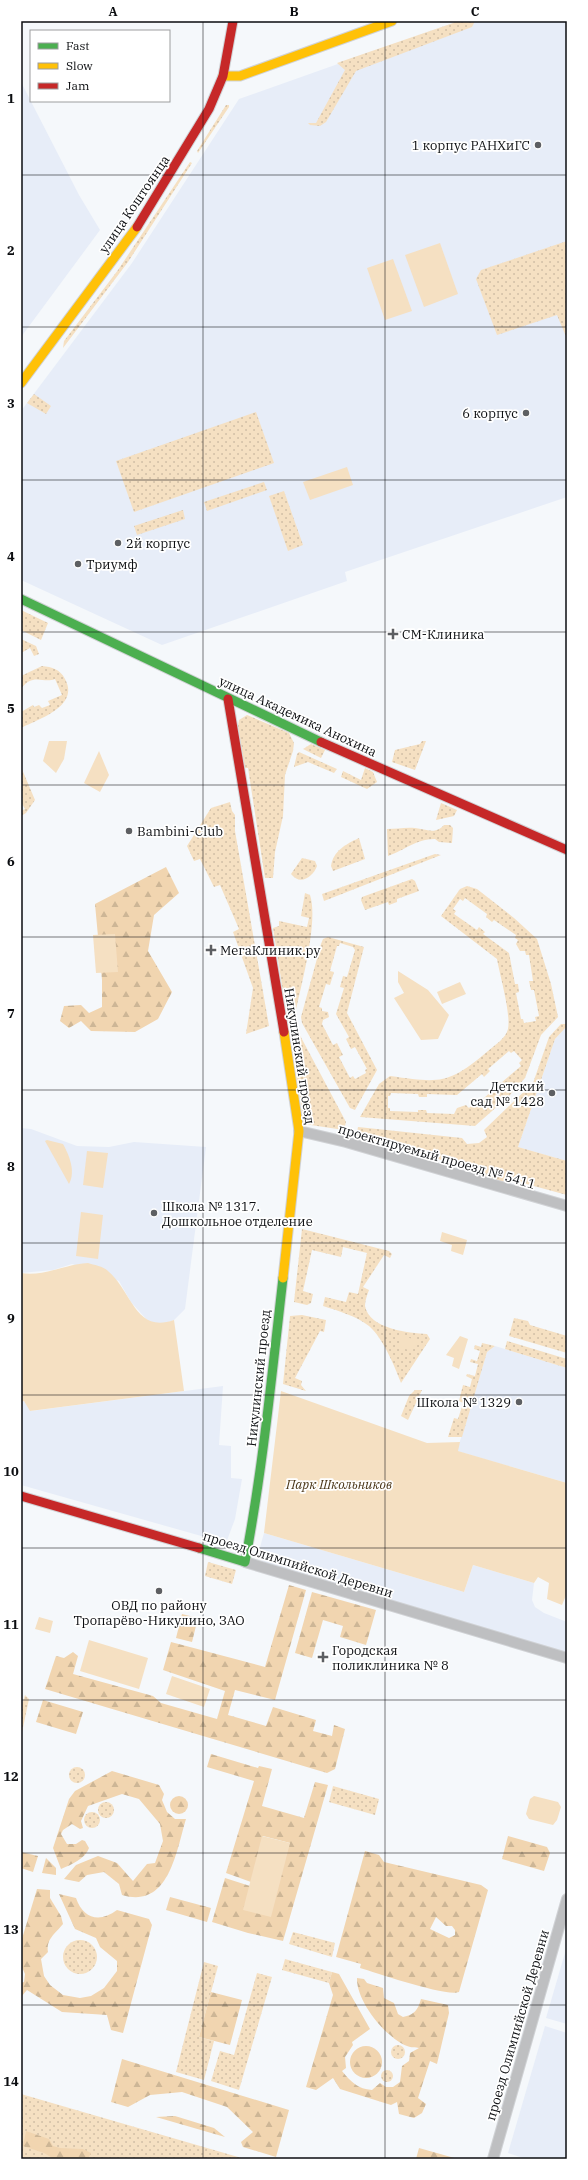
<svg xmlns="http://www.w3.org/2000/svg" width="588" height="2180" font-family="'IBM Plex Serif',serif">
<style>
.built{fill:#e7edf8}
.grass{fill:url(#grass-dots);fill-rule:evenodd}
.forest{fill:url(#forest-firs);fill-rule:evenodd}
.park{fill:#f5e0c2}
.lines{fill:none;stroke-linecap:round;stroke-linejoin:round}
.street-casing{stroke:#d0d2d5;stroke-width:12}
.fast-casing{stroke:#d0d2d5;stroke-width:11}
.slow-casing{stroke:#d0d2d5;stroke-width:11}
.jam-casing{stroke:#d0d2d5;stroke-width:11}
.street{stroke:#bebfc1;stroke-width:10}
.fast{stroke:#4caf50;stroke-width:9}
.slow{stroke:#ffc107;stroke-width:9}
.jam{stroke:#c62828;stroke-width:9}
.grid{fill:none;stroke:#0b0d10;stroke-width:1;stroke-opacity:0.55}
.poi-dot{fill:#5d5f62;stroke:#fff;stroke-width:1.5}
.labels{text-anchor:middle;stroke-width:3.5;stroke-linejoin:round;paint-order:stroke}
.poi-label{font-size:13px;fill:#0b0d10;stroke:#fff;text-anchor:start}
.street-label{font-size:13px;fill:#0b0d10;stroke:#fff}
.park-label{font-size:13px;font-style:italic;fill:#4a3516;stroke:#fff}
.neatline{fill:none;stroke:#0b0d10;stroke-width:1.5}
.grid-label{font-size:13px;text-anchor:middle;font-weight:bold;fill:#0b0d10}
</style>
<defs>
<pattern id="grass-dots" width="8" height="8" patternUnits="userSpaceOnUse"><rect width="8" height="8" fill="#f5e0c2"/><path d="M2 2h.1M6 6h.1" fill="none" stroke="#d1bfa6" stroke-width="1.8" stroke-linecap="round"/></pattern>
<pattern id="forest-firs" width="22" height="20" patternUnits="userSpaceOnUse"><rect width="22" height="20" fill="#f1d5b0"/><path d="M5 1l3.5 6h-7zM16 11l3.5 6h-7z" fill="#cdb696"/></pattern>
</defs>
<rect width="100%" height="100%" fill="#f5f8fb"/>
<g class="built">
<polygon points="459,21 567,21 567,497 345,572 347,581 162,645 21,580 21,411 132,263 239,99"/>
<polygon points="21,82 79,195 100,230 21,337"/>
<polygon points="567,1026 567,1161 518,1147 555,1039"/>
<polygon points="21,1128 31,1129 77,1146 109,1147 134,1142 206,1147 185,1309 174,1320 162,1325 149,1322 131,1302 119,1281 72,1264 53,1270 21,1273"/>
<polygon points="495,1346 567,1368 567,1483 457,1451 487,1352"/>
<polygon points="223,1386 219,1445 231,1446 231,1478 242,1479 235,1519 226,1543 21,1485 21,1402 24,1401 31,1411"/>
<polygon points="264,1533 464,1592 473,1565 534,1583 532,1600 535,1607 544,1613 567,1622 567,1654 268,1564 261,1560 259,1551"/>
<polygon points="567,1946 567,2024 546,2018"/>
<polygon points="545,2026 567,2033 567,2159 526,2159 508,2153"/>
</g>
<g class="grass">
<polygon points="459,21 475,21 472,27 356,71 326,122 320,126 310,125 308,123 316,123 345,70 337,63"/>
<polygon points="226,105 229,105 229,107 198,153 197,151"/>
<polygon points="190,162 192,163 128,262 63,348 64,341 118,270"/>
<polygon points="567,241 567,339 557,315 497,335 476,279 481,270"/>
<polygon points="34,394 51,406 46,414 27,403"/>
<polygon points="256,412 274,463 134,512 116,461"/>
<polygon points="264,482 267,490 207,511 204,502"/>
<polygon points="284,491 303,545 288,551 269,496"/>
<polygon points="183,510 185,519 137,535 134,526"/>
<polygon points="21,610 48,623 41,640 21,630"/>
<polygon points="21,639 36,646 39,654 34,656 30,648 21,653"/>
<path d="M42,666c10,1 18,3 23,13 15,27 -26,40 -44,49v-16l12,-7 1,2 5,-2 3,3 8,-3 -2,-4 14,-6 -7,-16c-12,5 -22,-7 -34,10v-13z"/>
<polygon points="247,715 289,733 294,743 293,751 285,775 283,816 275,852 273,878 265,878 248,768 245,768 238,726 239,720"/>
<polygon points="422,741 426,741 415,770 392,762 395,750 420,744"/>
<polygon points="311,744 325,750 321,758 303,749"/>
<polygon points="299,752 337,769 334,773 308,762 294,767 297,754"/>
<polygon points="21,767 35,800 26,813 21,816 21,811 25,809 21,802 23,799 21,794"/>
<polygon points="365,768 373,772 377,782 367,789 341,777 343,771 361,780"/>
<polygon points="230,802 232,811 235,815 235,831 269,1026 246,1034 253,988 233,932 239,929 220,885 214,887 200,859 194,861 187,846 211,808"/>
<polygon points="441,803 457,810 454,816 436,820"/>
<path d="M444,825h6l3,3 -1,15 -13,-1 -4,-3c-19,0 -30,11 -47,17l-1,-27c9,0 19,-2 28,-1 11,1 20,7 29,-3z"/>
<path d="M359,838l6,21 -32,12 -2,-5c2,-15 15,-22 28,-28z"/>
<polygon points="435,854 441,855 324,901 322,894"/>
<path d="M302,858l13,3 2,5c-4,11 -17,20 -26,8z"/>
<polygon points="412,879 415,881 419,891 397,899 397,902 389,905 388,902 365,910 361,900 362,897"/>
<path d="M467,886l10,3 37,29 23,21 14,45 7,33 -17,18 -16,43 -16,18 -34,30 -115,-9 19,-33 11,-8c50,7 58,9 98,-25 7,-6 18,-13 20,-22 3,-16 -8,-53 -11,-70l-56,-43 19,-27zM465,898l22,16 -1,3 6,5 2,-2 22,15 -1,3 3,2 -2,4 4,7h5l1,4h3l4,26h-4l2,9h3l5,26 -4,1 1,4 -12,2 -1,-4h-2l-5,-26 3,-1 -1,-8h-3l-6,-31 -26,-19 2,-2 -6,-5 -2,3 -23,-16 2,-3 -3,-2 7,-10 3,2zM509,1051l2,2 3,-2 8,9 -3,3 2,3 -20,17 -2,-2 -7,5 2,3 -20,18 -2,-2 -3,3 -3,-3 -9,3 -3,6 -27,-1 -1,-3h-8v2l-28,-1v-3h-2v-12h2l1,-3 27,1 1,3h8v-3l30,1 25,-21 2,3 6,-6 -2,-2z"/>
<path d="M305,893l5,2c9,27 -10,94 -16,124l1,7 51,96 -2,8 -40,-6 -31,-196 6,-2v-5l28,6 2,-9 -8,-2z"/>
<path d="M328,937l36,10 -17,66 30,57 -22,40 -5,-2 -48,-85 -1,-6 20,-73 2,-5zM340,943l13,4 2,3 -8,27 -4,-1 -3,11 4,1 -8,26 13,23 -3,2 5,10 4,-2 12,22 -2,1 1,3 -11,6 -2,-3 -3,2 -11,-21 4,-2 -6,-12 -4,2 -11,-21 1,-4 6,-3 -1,-5 -6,-1v-3l-3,-1 7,-23 4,1 4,-13 -4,-1 7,-25h2z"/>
<polygon points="561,1024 567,1024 567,1026 555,1039 518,1147 567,1161 567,1195 508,1179 502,1182 479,1175 476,1170 373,1140 371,1145 355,1141 358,1127 462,1138 467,1144 479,1143 487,1137 484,1130 533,1083 549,1037"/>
<path d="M302,1229l87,22 3,3 -2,4 -6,-3 -21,32 6,3c-2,5 -4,11 -4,16 4,23 44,27 62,28l3,5 -29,44c-6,-16 -18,-45 -32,-57 -13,-10 -30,-15 -46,-20l2,-9 21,5 3,-10 9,2 9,-41 -24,-6 -2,10 -29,-7 -9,41 10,3 -2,9 -4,2 -13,-3z"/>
<polygon points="302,1315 326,1320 324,1332 320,1331 295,1378 302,1381 301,1385 306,1391 283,1384 290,1316"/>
<polygon points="514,1318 528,1321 530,1325 567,1336 567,1353 509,1336"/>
<polygon points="507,1341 567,1359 567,1368 505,1349"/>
<polygon points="482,1343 495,1346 487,1352 462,1437 448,1437 454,1418 458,1419 463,1403 459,1401 463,1385 470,1387 472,1379 466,1376 467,1374 475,1376 478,1364 470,1362 471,1359 477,1361 480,1351 474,1349 475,1345 481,1347"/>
<polygon points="415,1390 422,1390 408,1420 401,1416 409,1396"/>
<polygon points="208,1562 236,1570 232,1584 205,1576"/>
<polygon points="25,1695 29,1699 21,1737 21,1708"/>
<circle cx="77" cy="1775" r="8"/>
<polygon points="333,1786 379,1799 375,1815 329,1802"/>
<circle cx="106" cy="1810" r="8"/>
<circle cx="92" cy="1820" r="8"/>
<polygon points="293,1932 335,1943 332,1957 289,1944"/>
<circle cx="80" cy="1957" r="17"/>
<polygon points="285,1959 332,1972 329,1983 282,1970"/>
<polygon points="204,1962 218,1966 199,2037 214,2041 204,2080 176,2072"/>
<polygon points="257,1973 272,1977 239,2090 211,2081 220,2051 234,2055"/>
<circle cx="398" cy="2052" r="7"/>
<circle cx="387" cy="2076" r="6"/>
<polygon points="21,2094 245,2159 21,2159"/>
</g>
<g class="forest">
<polygon points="166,867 179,893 154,915 148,951 172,992 158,1019 135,1032 91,1031 81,1021 69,1028 60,1021 64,1006 81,1005 89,1013 102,1007 102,980 95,904"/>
<polygon points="289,1585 306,1590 275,1700 235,1690 228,1715 266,1726 273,1707 316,1720 313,1731 332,1736 334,1725 345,1729 335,1769 327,1773 45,1689 56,1656 64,1658 73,1652 78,1656 73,1674 153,1696 161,1703 217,1719 225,1691 163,1670 171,1642 265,1667"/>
<polygon points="312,1592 376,1610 366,1645 340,1637 343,1626 323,1620 312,1658 295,1653"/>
<polygon points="182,1614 198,1618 192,1642 176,1638"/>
<polygon points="43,1700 83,1712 76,1734 36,1722"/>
<polygon points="211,1754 258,1768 259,1766 272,1769 262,1806 304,1818 315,1782 328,1785 283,1941 248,1933 212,1922 225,1878 250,1886 244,1910 290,1843 263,1836 251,1882 226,1873 254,1781 207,1767"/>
<path d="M112,1771l47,14 5,9 -2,6 5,12 8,7h11c-10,33 -17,90 -64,76l-3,-11 -15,-12 -17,3 -8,7 -15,-3 12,-14 22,-9 19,7 16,18 14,-17 8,-1 8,-22 -3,-17 -21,-25 -17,-5 -34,12 -7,15 2,7 -3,1 -8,-5 -9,6 -2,4 6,10h9l6,-4 3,1 4,7c-3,10 -18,17 -28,21l-8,-21 16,-49 6,-8z"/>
<circle cx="179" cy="1805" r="9"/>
<polygon points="508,1836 547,1847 550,1853 544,1871 502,1859"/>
<path d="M365,1851l14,4 5,7 97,23 7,5 -29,102c-13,5 -82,-19 -99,-24l1,-4 -25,-7zM436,1917l10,9h6l3,4v5l-6,3 -19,-9z"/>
<polygon points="21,1852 38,1856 33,1872 21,1868"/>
<polygon points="46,1858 56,1868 56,1875 42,1873"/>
<path d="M37,1889l13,1v8l11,18 2,8c-8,10 -17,15 -15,28l-7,7 3,17 6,9 13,10 17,3 11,-2 13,-8 13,-17v-10l-17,-14 -4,-9 -21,-9 -16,-35 17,4c7,21 24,25 41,12l32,9 3,6 -29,108 -12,-3 -4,-15 -45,-3 -35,-22 -6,7v-14l3,-1 1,-8 -4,-9v-23z"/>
<polygon points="170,1897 211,1908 207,1922 166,1910"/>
<path d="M332,1972l7,2 31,55 -18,13 1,3 -8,12 1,11 -4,3c9,11 16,18 30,19l8,-7 6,4h7l7,-5 2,-16 7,-5 1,-8 9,-5c-3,-1 -8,0 -12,-2 -21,-8 -51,-45 -50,-68l7,1 3,4 16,5 1,10 10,5 4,11 5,3c11,-2 15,-7 18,-18l27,6 1,8 -12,51 -7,-3 -12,37 8,6 -4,9 -8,5 -15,-4 -2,-12 -6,3 -51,-16 -7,-11 -17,12 -10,-3 27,-92 -4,-12z"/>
<polygon points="211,1992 242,2000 230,2045 199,2037"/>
<circle cx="366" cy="2062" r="16"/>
<polygon points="122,2059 289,2110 276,2157 243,2147 241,2142 253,2132 227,2107 182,2092 150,2095 128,2107 111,2102"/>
<polygon points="175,2116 214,2128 225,2137 156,2117"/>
<polygon points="26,2131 49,2139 53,2146 60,2148 83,2149 91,2153 88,2159 54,2159 44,2153 23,2146"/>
<polygon points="419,2148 458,2159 416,2159"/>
</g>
<g class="park">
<polygon points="440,243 458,294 424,307 405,255"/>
<polygon points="393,259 412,311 385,320 367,268"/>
<polygon points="347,467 353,485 310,500 303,482"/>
<polygon points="49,741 67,741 64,759 56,773 43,761"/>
<polygon points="99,751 109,775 100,792 84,783"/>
<polygon points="115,934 118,972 96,973 93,935"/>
<polygon points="398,971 428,990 449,1015 438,1039 421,1040 394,998 404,993 398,982"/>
<polygon points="460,982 466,994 442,1004 437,992"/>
<path d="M47,1140l16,4c6,11 13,27 6,40l-24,-43z"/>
<polygon points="87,1151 108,1153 103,1188 83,1185"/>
<polygon points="81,1212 103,1215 98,1259 76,1256"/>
<polygon points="442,1232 467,1240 463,1255 451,1251 452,1245 440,1241"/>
<path d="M88,1263c6,2 15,3 20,8 24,20 27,63 66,49l10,71 -154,20 -6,-10 -3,1v-129c22,4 45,-9 67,-10z"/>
<polygon points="401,1336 418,1340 415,1347 409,1350 398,1347"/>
<polygon points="460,1336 468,1339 459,1369 452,1366 454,1358 446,1355"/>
<polygon points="281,1391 427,1443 460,1442 458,1451 567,1483 567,1593 562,1605 547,1599 549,1583 538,1577 534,1583 473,1565 464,1592 264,1533"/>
<polygon points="39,1617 53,1621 50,1633 35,1629"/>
<polygon points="89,1640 148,1658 139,1689 80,1671"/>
<polygon points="172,1676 210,1689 204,1707 166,1694"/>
<polygon points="534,1796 558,1802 561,1807 557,1820 553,1825 529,1819 526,1814 530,1799"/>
<polygon points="262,1836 290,1843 271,1917 243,1910"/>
</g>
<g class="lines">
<defs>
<g id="street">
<polyline points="299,1131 346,1142 567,1206"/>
<polyline points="245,1562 567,1658"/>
<polyline points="493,2159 567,1899"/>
</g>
<g id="fast">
<polyline points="21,599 321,742"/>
<path d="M199,1548l46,14c18,-94 27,-189 38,-284"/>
</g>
<g id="slow">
<polyline points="223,76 240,76 392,21"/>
<polyline points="21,383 137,227"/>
<polyline points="283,1278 299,1131 284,1032"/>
</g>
<g id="jam">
<polyline points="137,227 209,109 223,76 233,21"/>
<polyline points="228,699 284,1032"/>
<polyline points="321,742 567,850"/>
<polyline points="21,1496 199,1548"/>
</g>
</defs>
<use href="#street" class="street-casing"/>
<use href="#fast" class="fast-casing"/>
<use href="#slow" class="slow-casing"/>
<use href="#jam" class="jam-casing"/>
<use href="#street" class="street"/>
<use href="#fast" class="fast"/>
<use href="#slow" class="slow"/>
<use href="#jam" class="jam"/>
</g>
<path class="grid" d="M203,21v2138M385,21v2138M21,175h546M21,327h546M21,480h546M21,632h546M21,785h546M21,937h546M21,1090h546M21,1243h546M21,1395h546M21,1548h546M21,1700h546M21,1853h546M21,2005h546"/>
<g class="poi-dot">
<circle cx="538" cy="145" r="4"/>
<circle cx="526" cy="413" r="4"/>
<circle cx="118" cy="543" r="4"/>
<circle cx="78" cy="564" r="4"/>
<path d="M391 628h4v4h4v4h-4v4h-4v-4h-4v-4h4z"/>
<circle cx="129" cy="831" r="4"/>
<path d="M209 944h4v4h4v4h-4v4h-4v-4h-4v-4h4z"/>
<circle cx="552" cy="1093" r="4"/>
<circle cx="154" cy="1213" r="4"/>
<circle cx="519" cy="1402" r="4"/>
<circle cx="159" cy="1591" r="4"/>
<path d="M321 1651h4v4h4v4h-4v4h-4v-4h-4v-4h4z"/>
</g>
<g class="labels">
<g class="poi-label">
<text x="530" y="150" text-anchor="end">1 корпус РАНХиГС</text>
<text x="518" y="418" text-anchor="end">6 корпус</text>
<text x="126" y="548">2й корпус</text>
<text x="86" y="569">Триумф</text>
<text x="402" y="639">СМ-Клиника</text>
<text x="137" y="836">Bambini-Club</text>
<text x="220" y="955">МегаКлиник.ру</text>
<text x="544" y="1091" text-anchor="end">Детский<tspan x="544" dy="15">сад № 1428</tspan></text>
<text x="162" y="1211">Школа № 1317.<tspan x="162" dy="15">Дошкольное отделение</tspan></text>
<text x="511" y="1407" text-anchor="end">Школа № 1329</text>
<text x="159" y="1610" text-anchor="middle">ОВД по району<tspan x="159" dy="15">Тропарёво-Никулино, ЗАО</tspan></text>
<text x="332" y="1655">Городская<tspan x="332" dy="15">поликлиника № 8</tspan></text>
</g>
<g class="street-label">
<text transform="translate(134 204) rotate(-56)" y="5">улица Коштоянца</text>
<text transform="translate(298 716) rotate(25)" y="5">улица Академика Анохина</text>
<text transform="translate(300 1056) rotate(81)" y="5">Никулинский проезд</text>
<text transform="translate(437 1156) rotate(16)" y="5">проектируемый проезд № 5411</text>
<text transform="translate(258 1378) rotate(-84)" y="5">Никулинский проезд</text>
<text transform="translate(298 1564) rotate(17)" y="5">проезд Олимпийской Деревни</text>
<text transform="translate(517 2025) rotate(-74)" y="5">проезд Олимпийской Деревни</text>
</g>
<g class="park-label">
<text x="339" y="1489">Парк Школьников</text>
</g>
</g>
<rect width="588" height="2180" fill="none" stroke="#ffffff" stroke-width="44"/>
<rect x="30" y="30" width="140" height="72" fill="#ffffff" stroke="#9d9e9f"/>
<rect x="38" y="43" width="20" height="6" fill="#4caf50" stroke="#9d9e9f"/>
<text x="66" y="50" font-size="12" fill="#0b0d10">Fast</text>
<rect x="38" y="63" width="20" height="6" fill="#ffc107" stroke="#9d9e9f"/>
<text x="66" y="70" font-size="12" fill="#0b0d10">Slow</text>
<rect x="38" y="83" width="20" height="6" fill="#c62828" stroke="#9d9e9f"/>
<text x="66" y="90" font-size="12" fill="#0b0d10">Jam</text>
<rect x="22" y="22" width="544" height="2136" class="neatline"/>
<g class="grid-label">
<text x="113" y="16">A</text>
<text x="294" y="16">B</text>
<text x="475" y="16">C</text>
<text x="11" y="103">1</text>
<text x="11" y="255">2</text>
<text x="11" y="408">3</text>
<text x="11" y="561">4</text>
<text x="11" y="713">5</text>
<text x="11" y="866">6</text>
<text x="11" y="1018">7</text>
<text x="11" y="1171">8</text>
<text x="11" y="1323">9</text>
<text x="11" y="1476">10</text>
<text x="11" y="1629">11</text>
<text x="11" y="1781">12</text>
<text x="11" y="1934">13</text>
<text x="11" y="2086">14</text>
</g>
</svg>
